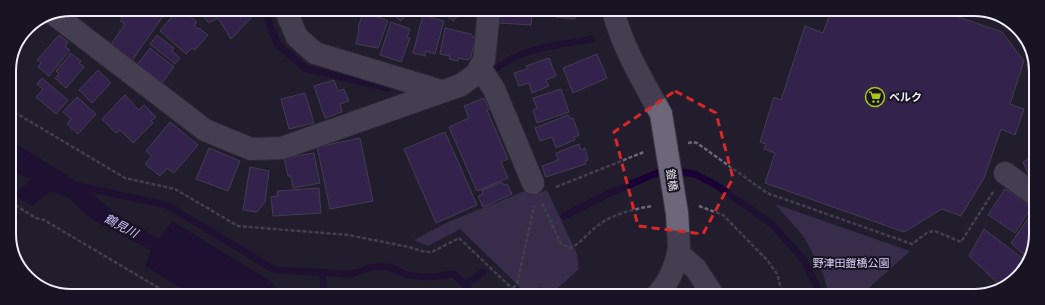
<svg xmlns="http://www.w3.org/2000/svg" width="1045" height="305" font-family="'Source Sans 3','Noto Sans JP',sans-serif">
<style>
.green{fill:#503e6d}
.water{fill:#1a0034}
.pier{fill:#221d2d}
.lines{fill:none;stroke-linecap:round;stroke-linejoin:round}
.stream{stroke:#1a0034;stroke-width:7}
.building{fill:#482a71;stroke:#696376}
.minor-casing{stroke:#3e3a47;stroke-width:24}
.path{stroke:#6b6775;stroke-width:2.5;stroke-dasharray:4 2;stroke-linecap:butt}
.minor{stroke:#6d677a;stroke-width:22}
.minor-bridge-casing{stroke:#3e3a47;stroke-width:24;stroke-linecap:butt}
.minor-bridge{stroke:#6d677a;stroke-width:22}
.marked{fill:none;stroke:#d62828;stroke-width:3;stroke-dasharray:8 5;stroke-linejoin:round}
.labels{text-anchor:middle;stroke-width:4;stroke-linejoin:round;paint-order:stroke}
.poi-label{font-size:11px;font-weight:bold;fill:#f1eef9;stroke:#191423;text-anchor:start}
.street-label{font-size:11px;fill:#f1eef9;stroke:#191423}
.park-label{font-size:11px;fill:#ddcff9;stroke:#191423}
.water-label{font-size:12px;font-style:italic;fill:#d2bdfc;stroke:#191423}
.rim{fill:none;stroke:#f1eef9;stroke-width:2}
</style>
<rect width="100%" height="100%" fill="#221d2d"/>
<g class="green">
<polygon points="527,190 531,195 547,190 577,254 579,269 550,295 547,295 540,287 528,295 460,229 428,246 414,240 448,222"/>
<polygon points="775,204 910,251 860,296 830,296 822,271 804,237"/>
</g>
<polygon class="water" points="10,140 84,186 112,211 159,239 172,221 272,282 279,294 190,294 145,266 151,250 91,219 68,197 51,191 10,224 10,197 32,179 10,172"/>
<polygon class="pier" points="11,194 34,207 22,217 10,210"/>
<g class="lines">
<g class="stream">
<polyline points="264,9 277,44 305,68 387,88"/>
<path d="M497,68c27,-21 62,-23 95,-29"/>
<polyline points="78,186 167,205 275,270 352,274 372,267 389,267 408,275 429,277 454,274 474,295"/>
<polyline points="564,216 610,193 664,170 695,174 716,185 772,224 804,260 818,289 819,296"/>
<polyline points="323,273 324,295"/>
<polyline points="465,285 483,272"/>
</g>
</g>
<g class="building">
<polygon points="128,9 168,9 131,62 109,47 125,24 120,21"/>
<polygon points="178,9 182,9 197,22 194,25 198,29 199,28 208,35 195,50 192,48 186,54 160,31"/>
<polygon points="197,9 247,9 251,18 231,39 218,18 209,23"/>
<polygon points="378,10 410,10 401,21 387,10 383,14"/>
<polygon points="434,10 463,10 453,21 444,13 440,16"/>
<polygon points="500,10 532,10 531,25 499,23"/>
<polygon points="538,10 576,10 575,19 556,17 556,12"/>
<polygon points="364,11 388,21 378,48 356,44 359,30 358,27"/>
<polygon points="831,11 941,11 1002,32 1024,61 1010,104 1024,109 1015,135 1001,129 984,178 961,216 942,209 904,232 765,183 775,153 764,149 766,144 760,142 774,97 781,100 805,26 823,33"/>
<polygon points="423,15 444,21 435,54 426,51 425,56 413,53"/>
<polygon points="391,22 410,29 407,38 410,38 401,62 380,55"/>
<polygon points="445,28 471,34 475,40 471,57 468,60 458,58 458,61 449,59 450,56 440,54"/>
<polygon points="59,35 68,42 65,47 70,50 49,76 38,67 41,63 37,60"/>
<polygon points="157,35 174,48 172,51 180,58 175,64 150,44"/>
<polygon points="150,48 174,67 162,83 137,65"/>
<polygon points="71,53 81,61 79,63 84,67 66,88 55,78 59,74 56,71"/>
<polygon points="597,54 607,78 573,93 563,68"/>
<polygon points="549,58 556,76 546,80 549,86 532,93 529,83 519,86 514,73 527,69 526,66"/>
<polygon points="98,70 111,83 92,103 79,90"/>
<polygon points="42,78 68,100 56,114 36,97 43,89 37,84"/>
<polygon points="334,80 338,91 344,89 349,101 340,104 342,112 325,118 314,86"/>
<polygon points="561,89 569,112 537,123 533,110 537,108 533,98"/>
<polygon points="305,93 314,123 289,129 281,99"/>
<polygon points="125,95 139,110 144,105 156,117 151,121 153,123 133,143 120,130 116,133 102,119"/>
<polygon points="77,97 96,114 78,134 67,124 71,119 63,112"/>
<polygon points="484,98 489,109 487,110 508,159 501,162 508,178 477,191 449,127 469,118 464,106"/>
<polygon points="568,115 570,119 573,118 579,135 574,137 575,140 556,148 552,137 540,141 535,128"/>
<polygon points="170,122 198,145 174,173 167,168 160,176 145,164 152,156 146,151"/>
<polygon points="445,132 477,205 436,223 404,149"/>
<polygon points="360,138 373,201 330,209 317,147"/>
<polygon points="579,144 581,150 585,148 588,160 585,161 586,164 546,177 542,166 558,160 556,153"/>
<polygon points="209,148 240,161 228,191 196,179"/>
<polygon points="314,153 320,183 293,188 291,176 288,176 284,158"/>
<polygon points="1034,156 1034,176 1030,178 1023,162"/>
<polygon points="250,167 269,171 265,202 257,212 243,210"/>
<polygon points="502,182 504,185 507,184 512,194 483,207 478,196 483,194 482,190"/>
<polygon points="319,188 321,213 273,216 271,197 278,196 277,191"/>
<polygon points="1005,189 1032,206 1015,233 988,215"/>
<polygon points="1034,210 1034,250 1028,259 1011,243"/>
<polygon points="984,229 1026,261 1009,284 1002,287 969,256"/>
</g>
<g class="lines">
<defs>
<g id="minor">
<polyline points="285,9 297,37 315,53 441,91"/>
<path d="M613,10c9,37 30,71 48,104"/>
<polyline points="55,15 205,130 251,149 282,148 461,85 476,74 484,60 489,10"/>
<polyline points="480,68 494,89 533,183"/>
<polyline points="1005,173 1034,194"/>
<polyline points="678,253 696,269 713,295"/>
<path d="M657,295c12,-12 20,-32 22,-48"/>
</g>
</defs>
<use href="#minor" class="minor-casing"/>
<g class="path">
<polyline points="9,109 125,178 175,189 238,226 348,235 409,247 425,252 432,252 459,238 519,295"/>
<polyline points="688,143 693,142 697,143 767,193 912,244 928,232 935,231 961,242 993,192"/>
<polyline points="556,187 644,152"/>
<polyline points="10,202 36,218 44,220 169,294"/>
<path d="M542,203l19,41 9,4c10,-4 18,-15 27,-22 16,-12 36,-17 56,-20"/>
<polyline points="699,206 723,215 768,261 777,274 783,295"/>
<polyline points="513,288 517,284 534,206"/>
</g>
<use href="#minor" class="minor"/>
<defs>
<polyline id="minor-bridge" points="661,114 677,213 679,247"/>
</defs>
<use href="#minor-bridge" class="minor-bridge-casing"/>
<use href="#minor-bridge" class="minor-bridge"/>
</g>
<path d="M0 0H1045V305H0ZM675,91l41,22 17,65 -30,56 -65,-8 -24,-94z" fill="#221d2d" fill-opacity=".55" fill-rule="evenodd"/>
<path class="marked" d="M675,91l41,22 17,65 -30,56 -65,-8 -24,-94z"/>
<defs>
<symbol id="supermarket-ring" viewBox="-11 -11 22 22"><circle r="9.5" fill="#191423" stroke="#aac718" stroke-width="1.5"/><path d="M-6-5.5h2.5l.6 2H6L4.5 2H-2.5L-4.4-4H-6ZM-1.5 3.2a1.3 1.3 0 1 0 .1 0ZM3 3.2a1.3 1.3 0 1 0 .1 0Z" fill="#aac718"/></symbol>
</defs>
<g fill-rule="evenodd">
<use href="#supermarket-ring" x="864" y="86" width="22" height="22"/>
</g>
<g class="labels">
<g class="poi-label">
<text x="889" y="101">ベルク</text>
</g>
<g class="street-label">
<text transform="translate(672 180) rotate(80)" y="4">鎧橋</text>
</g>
<g class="park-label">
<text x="851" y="267">野津田鎧橋公園</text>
</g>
<g class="water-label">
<text transform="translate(121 226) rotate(28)" y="4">鶴見川</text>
</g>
</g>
<path d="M0 0H1045V305H0ZM71 16H974A55 55 0 0 1 1029 71V234A55 55 0 0 1 974 289H71A55 55 0 0 1 16 234V71A55 55 0 0 1 71 16Z" fill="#191423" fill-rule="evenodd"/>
<path class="rim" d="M71 16H974A55 55 0 0 1 1029 71V234A55 55 0 0 1 974 289H71A55 55 0 0 1 16 234V71A55 55 0 0 1 71 16Z"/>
</svg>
